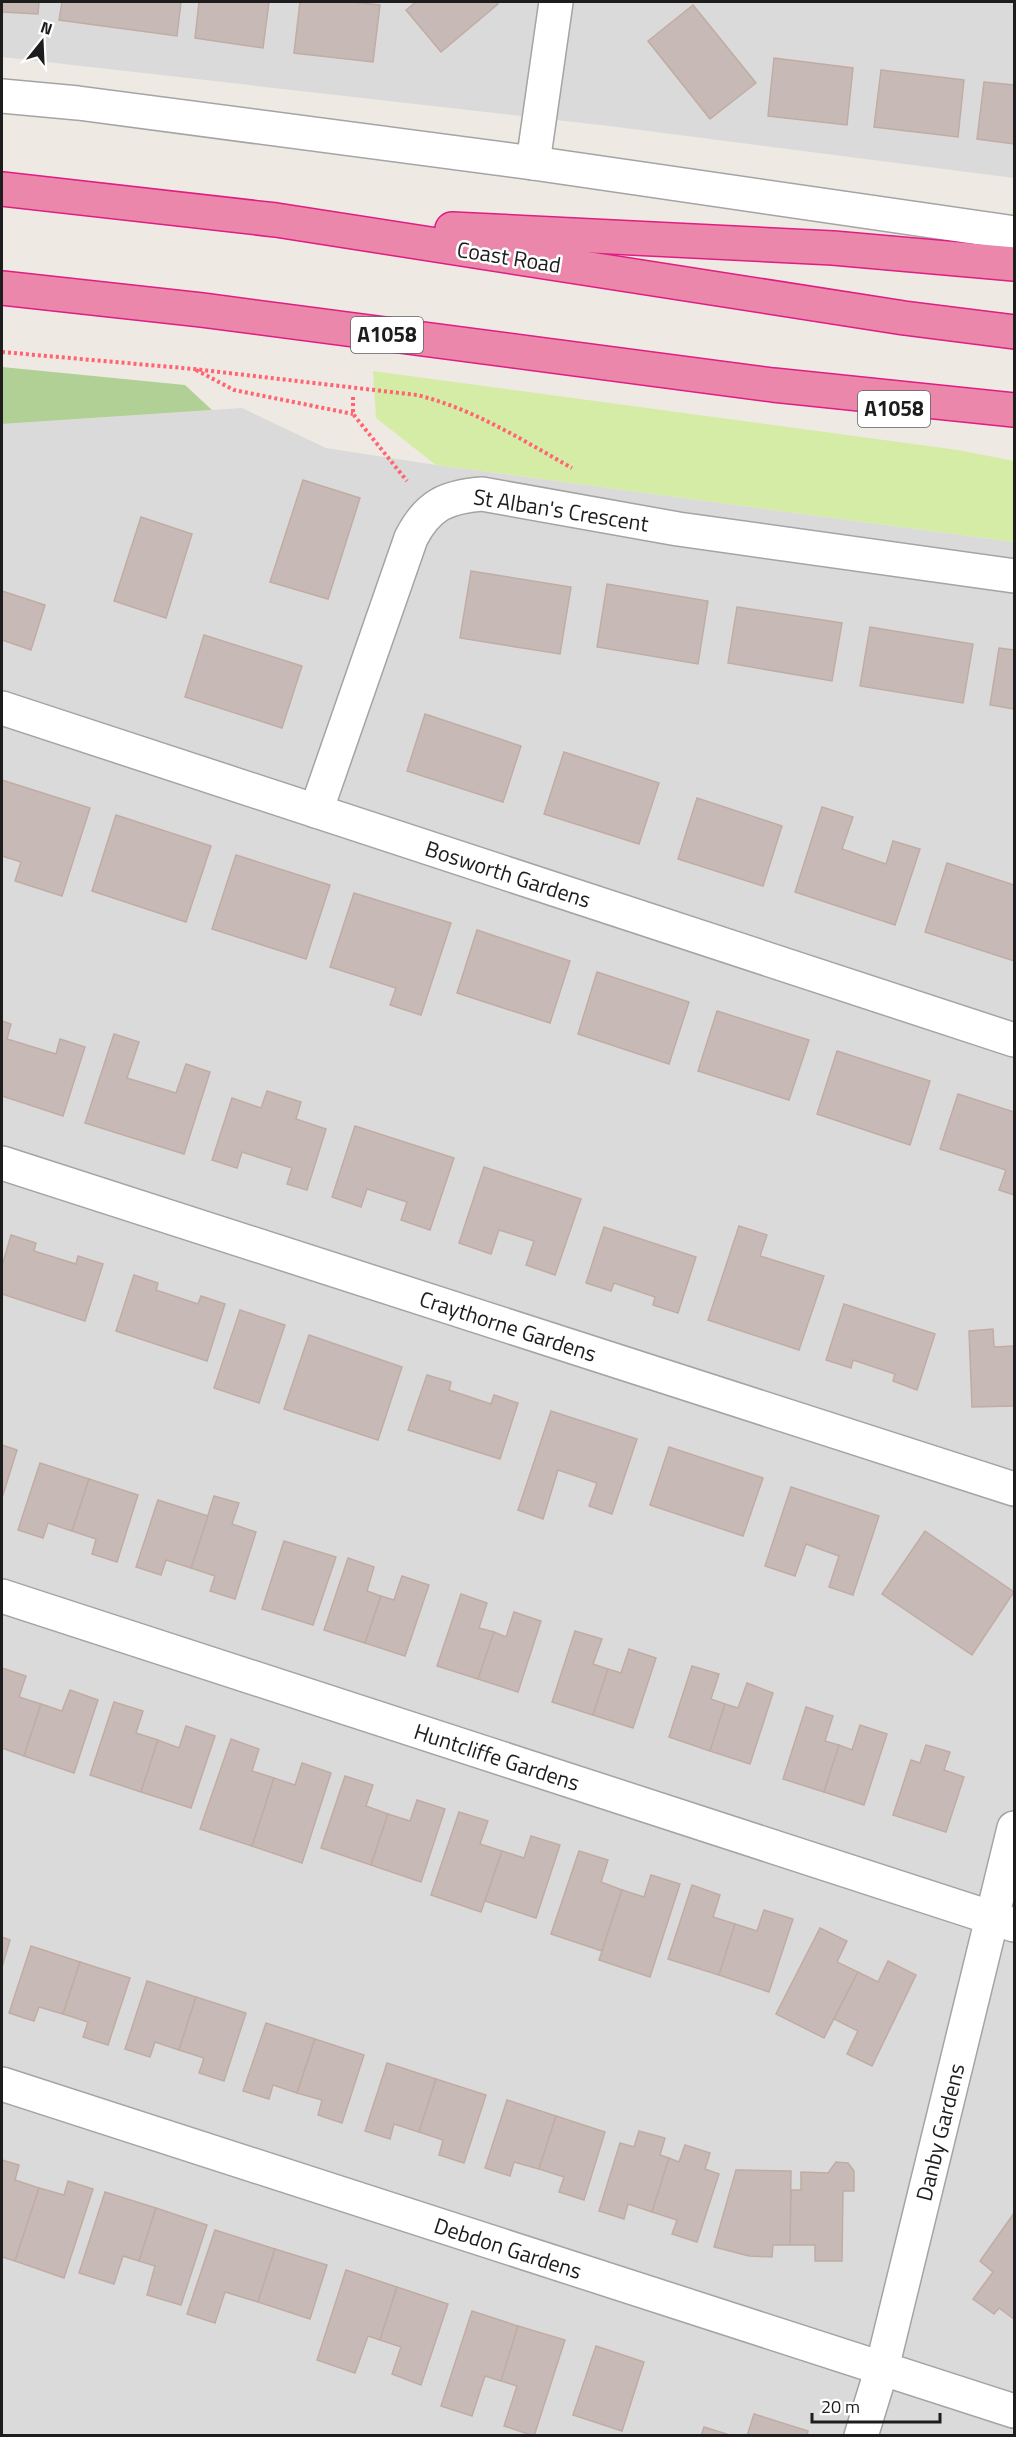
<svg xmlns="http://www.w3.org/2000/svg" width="1016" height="2437" font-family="'Titillium Web',sans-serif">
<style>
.residential{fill:#dbdada}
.grass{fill:#d5eca6}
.forest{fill:#b1d096}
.building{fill:#c7bab6;stroke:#c1aca4;stroke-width:1.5}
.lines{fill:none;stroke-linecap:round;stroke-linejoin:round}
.minor-casing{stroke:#a4a4a4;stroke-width:36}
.highway-casing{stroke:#e01d83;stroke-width:36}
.path{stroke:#ff6470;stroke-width:4;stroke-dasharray:3 3;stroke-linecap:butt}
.minor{stroke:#fff;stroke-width:33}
.highway{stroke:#ea87ab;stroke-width:33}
.labels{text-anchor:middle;stroke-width:5;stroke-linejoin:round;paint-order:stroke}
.shield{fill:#fff;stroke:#616161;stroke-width:1.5}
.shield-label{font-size:21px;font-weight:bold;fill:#1d1d1d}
.street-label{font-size:22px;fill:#1d1d1d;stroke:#fff}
</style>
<rect width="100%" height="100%" fill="#efe9e3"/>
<g class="residential">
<polygon points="2,2 1014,2 1014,178 609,126 2,57"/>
<polygon points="242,408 326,448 436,465 1014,542 1014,2435 2,2436 2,424"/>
</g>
<polygon class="grass" points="373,371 958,450 1014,461 1014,542 436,465 376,418"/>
<polygon class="forest" points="2,367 185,385 212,410 2,424"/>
<g class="building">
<polygon points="2,2 39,2 38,14 2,12"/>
<polygon points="62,2 181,2 177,36 59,20"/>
<polygon points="199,2 269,2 263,48 195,38"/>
<polygon points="300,2 350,2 380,5 373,62 294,53"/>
<polygon points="416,2 496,2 498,4 441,52 406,10"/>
<polygon points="693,5 756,83 710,119 648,41"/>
<polygon points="774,58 853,68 847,125 768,116"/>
<polygon points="881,70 964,80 958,137 874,127"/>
<polygon points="984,82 1014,85 1014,144 977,139"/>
<polygon points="303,480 360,498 328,599 270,582"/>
<polygon points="141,517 192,534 166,618 114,601"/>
<polygon points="471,571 571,587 560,654 460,638"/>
<polygon points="607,584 708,601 698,664 597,647"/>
<polygon points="2,591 45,605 31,650 2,640"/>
<polygon points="737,607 842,623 832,681 728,663"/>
<polygon points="870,627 973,644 963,703 860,686"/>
<polygon points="204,635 302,666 282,728 185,697"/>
<polygon points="999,648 1014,650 1014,709 990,705"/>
<polygon points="425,714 521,746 503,802 407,771"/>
<polygon points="564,752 659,783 639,844 544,814"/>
<polygon points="2,780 90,808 62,896 15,881 21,862 2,856"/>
<polygon points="697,798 782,826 763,886 678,859"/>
<polygon points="822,807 853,817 842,849 886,864 893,841 920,849 895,925 795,892"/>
<polygon points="116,815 211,846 186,922 92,891"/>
<polygon points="236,855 330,885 306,959 212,929"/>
<polygon points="947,863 1014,885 1014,961 925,932"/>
<polygon points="354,893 451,923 421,1015 390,1005 396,988 330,967"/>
<polygon points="477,930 570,961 550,1023 457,993"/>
<polygon points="597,972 689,1002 669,1064 578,1034"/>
<polygon points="717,1011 809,1040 789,1100 698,1071"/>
<polygon points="2,1021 11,1024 7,1039 56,1054 60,1039 85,1047 63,1116 2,1096"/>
<polygon points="114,1034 139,1042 127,1078 176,1093 186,1064 210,1072 184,1154 85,1123"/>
<polygon points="837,1051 930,1081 910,1145 817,1114"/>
<polygon points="267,1091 301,1102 296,1119 326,1129 307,1190 287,1184 292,1168 242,1152 237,1168 212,1160 232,1098 261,1108"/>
<polygon points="958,1094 1014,1112 1014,1195 999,1190 1006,1170 940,1149"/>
<polygon points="355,1126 454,1158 430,1230 401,1220 407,1202 367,1189 361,1207 332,1197"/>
<polygon points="484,1167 581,1199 555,1275 526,1265 534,1241 499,1230 491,1254 459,1243"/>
<polygon points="739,1226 767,1235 760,1256 824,1276 799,1350 708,1320"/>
<polygon points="604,1227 696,1257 678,1313 653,1305 655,1297 614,1283 611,1291 586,1283"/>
<polygon points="11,1235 36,1243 34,1251 76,1264 78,1256 103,1264 85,1321 2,1294 2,1266"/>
<polygon points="134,1275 158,1283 156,1290 198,1304 201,1296 225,1304 207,1361 116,1331"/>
<polygon points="844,1304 935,1334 917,1390 893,1381 895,1374 853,1360 851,1368 826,1360"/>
<polygon points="240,1310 285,1325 259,1403 214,1388"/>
<polygon points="993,1329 994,1347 1014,1346 1014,1406 972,1407 969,1331"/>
<polygon points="309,1335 402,1367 378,1440 284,1409"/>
<polygon points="427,1375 451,1382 449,1390 491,1404 494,1395 518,1403 500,1459 408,1430"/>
<polygon points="551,1411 637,1439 612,1514 589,1506 597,1483 558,1470 543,1519 518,1510"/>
<polygon points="2,1445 17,1450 2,1498"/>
<polygon points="669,1447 763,1478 743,1536 650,1505"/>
<polygon points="40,1463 89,1479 72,1531 48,1523 43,1538 18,1530"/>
<polygon points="89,1479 138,1495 117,1562 92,1554 96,1539 72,1531"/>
<polygon points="791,1487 879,1516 853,1595 829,1587 839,1556 806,1544 795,1576 765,1566"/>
<polygon points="214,1496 239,1503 232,1524 256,1532 235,1599 210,1591 215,1576 191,1568"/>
<polygon points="158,1500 208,1516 191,1568 166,1560 161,1575 136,1567"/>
<polygon points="925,1531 1014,1592 972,1655 882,1594"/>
<polygon points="284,1541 336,1557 313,1625 262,1609"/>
<polygon points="348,1558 374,1567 367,1591 381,1596 365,1643 324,1630"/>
<polygon points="402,1576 429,1585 405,1656 365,1643 381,1596 394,1600"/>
<polygon points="461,1594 487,1603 479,1628 494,1632 478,1679 437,1666"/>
<polygon points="514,1612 541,1621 518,1692 478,1679 494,1632 506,1637"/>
<polygon points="575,1631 602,1639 593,1664 608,1669 593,1715 552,1702"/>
<polygon points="629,1649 656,1658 633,1728 593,1715 608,1669 621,1673"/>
<polygon points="692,1666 719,1674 711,1699 725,1704 710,1751 669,1737"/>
<polygon points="2,1668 26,1676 19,1697 41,1704 24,1756 2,1748"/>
<polygon points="747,1683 773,1693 750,1764 710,1751 725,1704 738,1708"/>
<polygon points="70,1690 98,1700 74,1773 24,1756 41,1704 62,1711"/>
<polygon points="114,1702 143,1711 136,1733 158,1740 141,1792 90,1775"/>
<polygon points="806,1707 833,1716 825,1741 839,1745 824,1792 783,1779"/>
<polygon points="860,1725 887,1734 864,1805 824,1792 839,1745 852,1750"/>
<polygon points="186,1726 215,1736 191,1808 141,1792 158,1740 179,1748"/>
<polygon points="231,1739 259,1749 252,1771 274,1778 252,1846 200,1829"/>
<polygon points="926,1745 950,1752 944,1770 964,1777 946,1832 893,1815 911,1760 920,1763"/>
<polygon points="302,1763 331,1773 302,1863 252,1846 274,1778 295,1785"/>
<polygon points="345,1776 373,1785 366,1806 388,1814 371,1865 321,1848"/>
<polygon points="417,1800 445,1809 421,1882 371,1865 388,1814 410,1821"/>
<polygon points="459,1812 488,1821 480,1844 502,1851 481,1912 431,1895"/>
<polygon points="531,1836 560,1845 536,1918 485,1901 502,1851 524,1858"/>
<polygon points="579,1851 608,1860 601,1882 622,1890 602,1951 551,1934"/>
<polygon points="651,1875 680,1884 650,1977 599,1960 622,1890 644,1897"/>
<polygon points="692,1885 720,1895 713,1917 735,1924 719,1975 668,1959"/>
<polygon points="764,1910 793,1919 769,1992 719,1975 735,1924 757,1931"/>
<polygon points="820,1928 847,1941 837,1962 858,1972 824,2038 776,2014"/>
<polygon points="2,1937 10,1940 2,1967"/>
<polygon points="31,1946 80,1962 63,2014 39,2007 34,2021 9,2013"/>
<polygon points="888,1961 916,1975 872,2066 847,2054 858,2031 834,2019 858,1972 878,1982"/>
<polygon points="80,1962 130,1978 108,2045 83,2037 88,2022 63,2014"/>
<polygon points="147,1981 196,1997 179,2050 155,2042 150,2057 125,2049"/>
<polygon points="196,1997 246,2013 224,2081 199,2073 204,2058 179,2050"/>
<polygon points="266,2023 315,2039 297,2093 273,2085 269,2099 243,2091"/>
<polygon points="315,2039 364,2055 342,2123 318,2115 322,2100 297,2093"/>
<polygon points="387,2063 436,2079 419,2132 394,2124 390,2139 365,2131"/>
<polygon points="436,2079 486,2095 464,2163 439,2155 443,2140 419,2132"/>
<polygon points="507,2100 556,2116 539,2169 514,2162 510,2176 485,2168"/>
<polygon points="556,2116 605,2132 584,2200 559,2192 564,2177 539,2169"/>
<polygon points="639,2131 665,2138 660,2155 669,2158 652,2212 628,2204 624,2219 599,2211 620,2143 634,2147"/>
<polygon points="685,2145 710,2153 705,2169 719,2174 697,2242 672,2234 677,2220 652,2212 669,2158 679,2162"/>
<polygon points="2,2160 19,2165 15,2180 39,2188 15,2261 2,2257"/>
<polygon points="836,2162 848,2163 854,2171 854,2191 843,2191 842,2261 815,2261 815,2245 790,2245 791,2190 801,2190 801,2172 828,2173"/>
<polygon points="736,2170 791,2171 790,2245 773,2245 772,2257 749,2256 714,2247"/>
<polygon points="68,2181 93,2189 64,2278 15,2261 39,2188 64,2195"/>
<polygon points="105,2192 156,2208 139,2261 123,2256 114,2284 79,2273"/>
<polygon points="156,2208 207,2225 181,2305 147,2295 155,2266 139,2261"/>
<polygon points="1014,2213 1014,2319 999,2308 994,2314 973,2299 993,2272 980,2261"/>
<polygon points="215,2230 275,2249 258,2302 225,2292 215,2323 187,2314"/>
<polygon points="275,2249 327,2265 310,2319 258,2302"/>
<polygon points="346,2270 397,2287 380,2340 368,2336 355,2373 317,2360"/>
<polygon points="397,2287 448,2304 421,2385 392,2374 401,2347 380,2340"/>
<polygon points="472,2311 518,2326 501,2381 485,2376 472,2416 441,2406"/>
<polygon points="518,2326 565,2340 534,2436 504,2426 517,2386 501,2381"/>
<polygon points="596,2346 644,2362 622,2431 573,2415"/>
<polygon points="754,2414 808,2431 807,2436 747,2436"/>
<polygon points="704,2427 733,2436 701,2436"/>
</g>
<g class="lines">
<defs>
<g id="minor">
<polyline points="2,96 78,103 533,163 1014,233"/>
<polyline points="533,163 556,2"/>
<polyline points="2,708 1014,1040"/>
<path d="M316,811l95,-273c17,-33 35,-41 71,-44l196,35 336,47"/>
<polyline points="2,1163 1014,1489"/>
<polyline points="2,1596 1014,1925"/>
<polyline points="2,2084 1014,2411"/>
<polyline points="861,2436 882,2368 1014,1828"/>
</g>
<g id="highway">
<polyline points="2,189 276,220 904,318 1014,332"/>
<polyline points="452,229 833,248 1014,264"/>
<polyline points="2,288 202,310 773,385 1014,410"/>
</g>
</defs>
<use href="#minor" class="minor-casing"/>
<use href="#highway" class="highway-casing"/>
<g class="path">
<path d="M2,352l192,17 223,26c57,14 105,45 155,73"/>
<polyline points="196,370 234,390 353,414"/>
<polyline points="353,397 353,414 407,481"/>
</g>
<use href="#minor" class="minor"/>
<use href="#highway" class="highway"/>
</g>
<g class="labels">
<g class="shield">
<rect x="351" y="317" width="72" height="36" rx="4.5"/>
<rect x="858" y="391" width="72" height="36" rx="4.5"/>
</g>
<g class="shield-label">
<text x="387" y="342">A1058</text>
<text x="894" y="416">A1058</text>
</g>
<g class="street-label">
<text transform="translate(509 257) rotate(9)" y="8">Coast Road</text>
<text transform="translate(561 510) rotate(9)" y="8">St Alban's Crescent</text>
<text transform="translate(508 874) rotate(18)" y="8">Bosworth Gardens</text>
<text transform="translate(508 1326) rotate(18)" y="8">Craythorne Gardens</text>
<text transform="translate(497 1757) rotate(18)" y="8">Huntcliffe Gardens</text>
<text transform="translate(940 2132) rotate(-76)" y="8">Danby Gardens</text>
<text transform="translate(508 2248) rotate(18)" y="8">Debdon Gardens</text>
</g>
</g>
<rect width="1016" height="2437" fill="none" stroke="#1d1d1d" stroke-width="6"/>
<g transform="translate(42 42) rotate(18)" stroke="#ffffff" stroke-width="4.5" paint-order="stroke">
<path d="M0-4.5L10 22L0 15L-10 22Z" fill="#1d1d1d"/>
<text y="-9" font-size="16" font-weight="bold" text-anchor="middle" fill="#1d1d1d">N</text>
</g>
<path d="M812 2413v9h128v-9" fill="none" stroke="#1d1d1d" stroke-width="3"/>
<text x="821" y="2413" font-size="18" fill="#1d1d1d" stroke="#ffffff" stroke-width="4.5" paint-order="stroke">20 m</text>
</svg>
